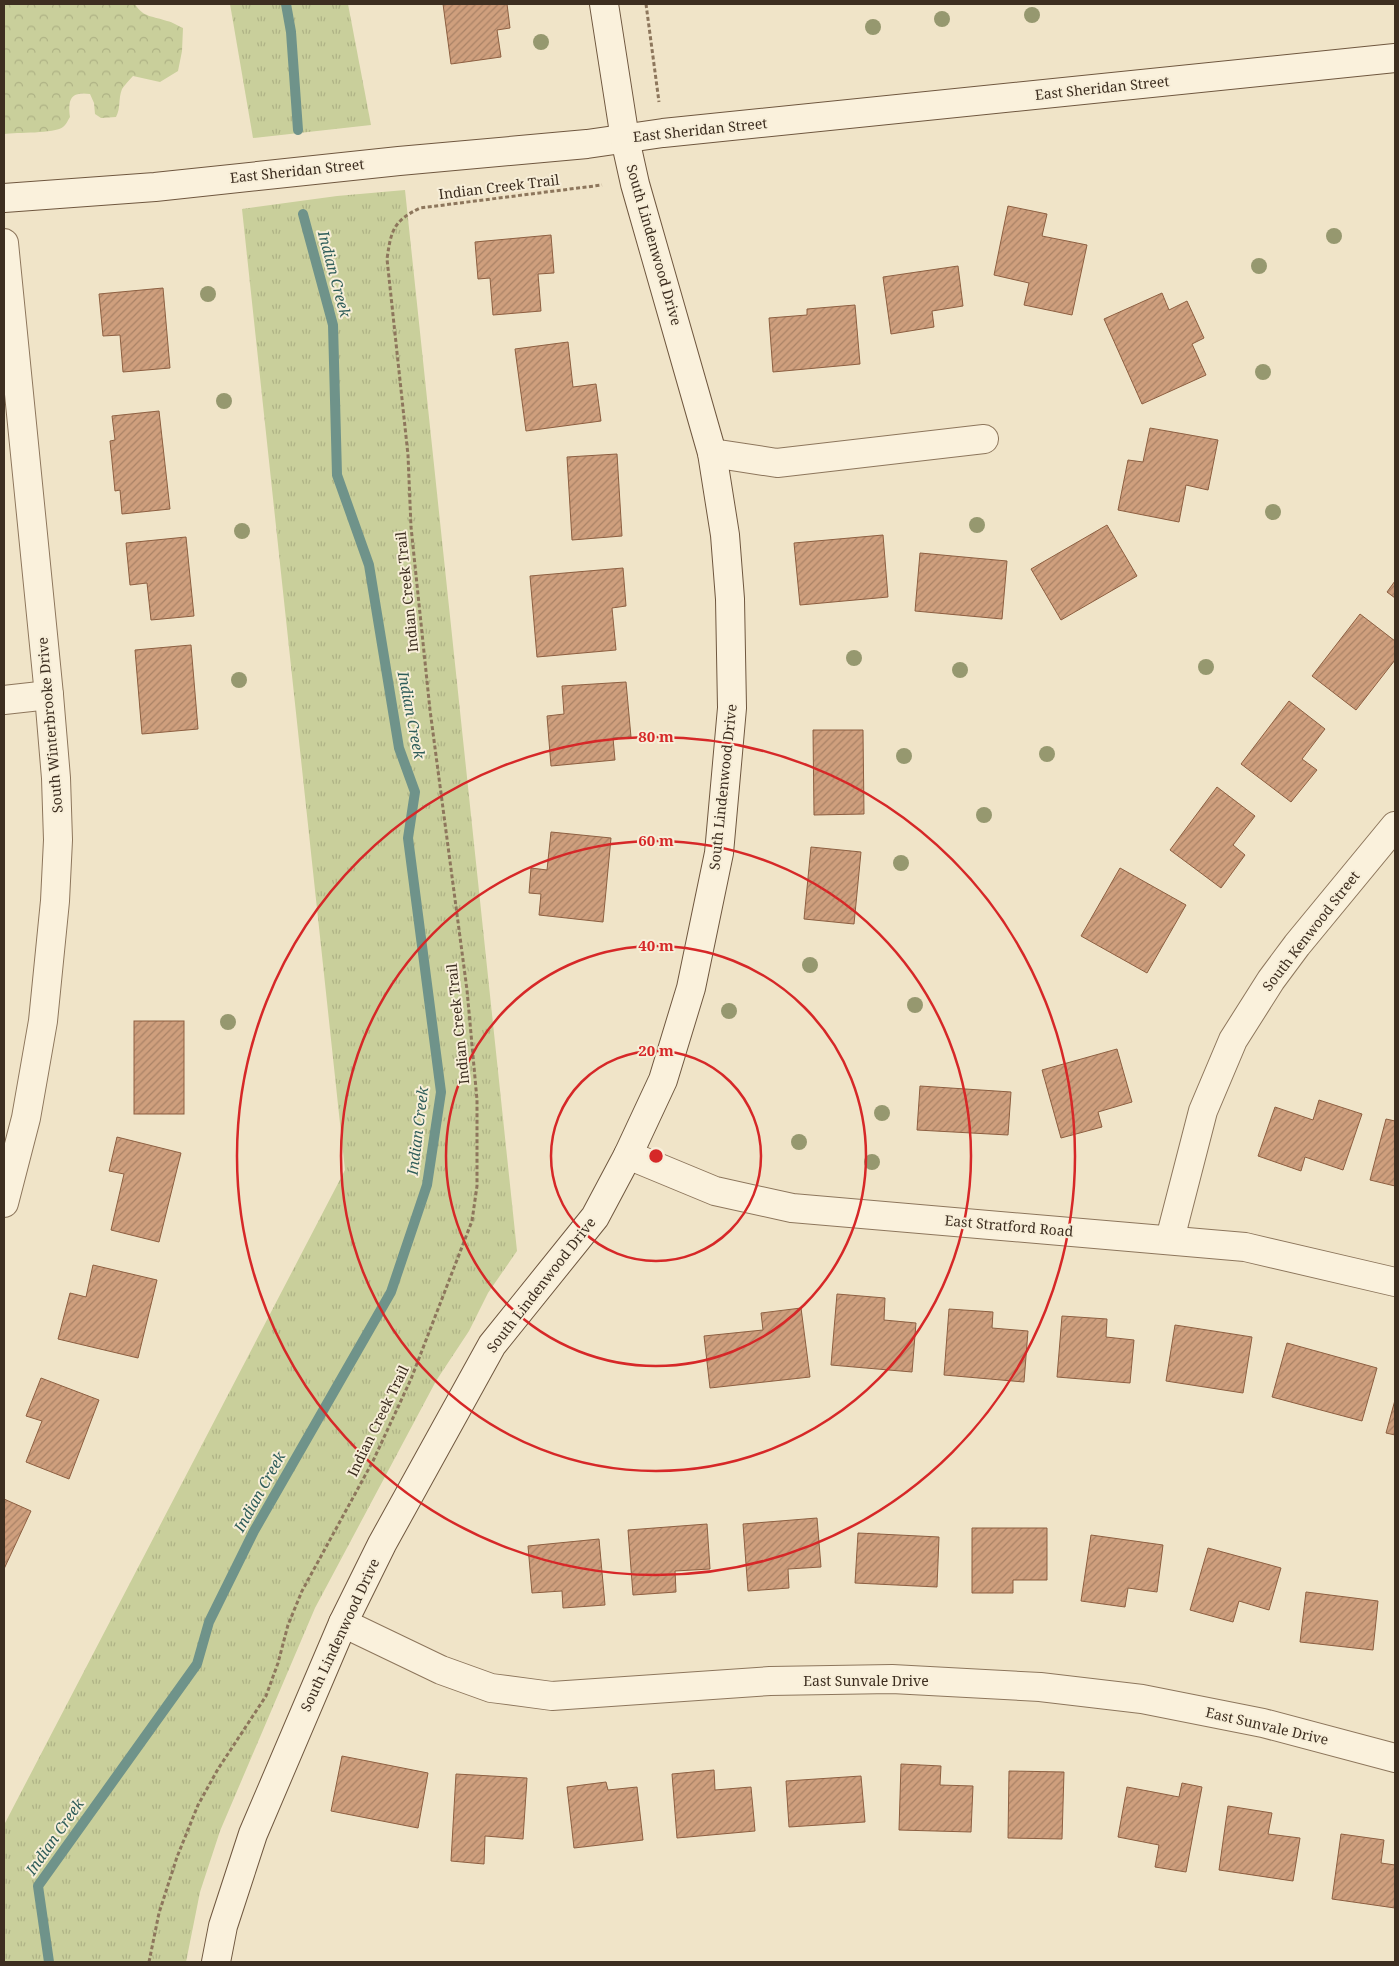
<svg xmlns="http://www.w3.org/2000/svg" width="1399" height="1966" font-family="'Noto Serif',serif">
<style>
.forest{fill:url(#forest-crowns)}
.park{fill:url(#park-tufts)}
.lines{fill:none;stroke-linecap:round;stroke-linejoin:round}
.stream{stroke:#6f938a;stroke-width:10}
.building{fill:url(#building-hatch);stroke:#8d5f41}
.street-casing{stroke:#8d765c;stroke-width:30}
.secondary-casing{stroke:#6f573f;stroke-width:30}
.path{stroke:#8d765c;stroke-width:3;stroke-dasharray:4 2.5;stroke-linecap:butt}
.street{stroke:#faf1dc;stroke-width:28}
.secondary{stroke:#faf1dc;stroke-width:28}
.tree{fill:#96986f}
.ring{fill:none;stroke:#d62828;stroke-width:2.5}
.labels{text-anchor:middle;stroke-width:4;stroke-linejoin:round;paint-order:stroke}
.street-label{font-size:14px;fill:#3d2e20;stroke:#f7eed8}
.water-label{font-size:15px;font-style:italic;fill:#2f5d5a;stroke:#f7eed8}
.centre{fill:#d62828;stroke:#f7eed8;stroke-width:2.5}
.ring-label{font-size:15px;text-anchor:middle;font-weight:bold;fill:#d62828;stroke:#f7eed8;stroke-width:4;stroke-linejoin:round;paint-order:stroke}
</style>
<defs>
<pattern id="forest-crowns" width="20" height="18" patternUnits="userSpaceOnUse" patternTransform="scale(1.25)"><rect width="20" height="18" fill="#c9cf9b"/><path d="M2 6a3 3 0 1 1 6 0M12 15a3 3 0 1 1 6 0" fill="none" stroke="#aeb285"/></pattern>
<pattern id="park-tufts" width="24" height="20" patternUnits="userSpaceOnUse" patternTransform="scale(1.25)"><rect width="24" height="20" fill="#c9cf9b"/><path d="M3 7l-1-3M5 7V3M7 7l1-3M15 17l-1-3M17 17v-4M19 17l1-3" fill="none" stroke="#aeb285"/></pattern>
<pattern id="building-hatch" width="6" height="6" patternUnits="userSpaceOnUse" patternTransform="scale(1.25)"><rect width="6" height="6" fill="#cf9f7d"/><path d="M-1 1l2-2M0 6l6-6M5 7l2-2" fill="none" stroke="#a98266"/></pattern>
</defs>
<rect width="100%" height="100%" fill="#f0e4c8"/>
<path class="forest" d="M4,4h131c8,14 19,12 32,17 6,1 11,5 16,7l-1,23 -4,20 -18,11 -27,-6c-4,4 -8,9 -11,13 -4,10 -1,19 -6,28l-15,1 -6,-4 -1,-11 -4,-9c-20,-3 -22,6 -20,23 -2,3 -4,8 -7,10 -9,7 -46,5 -59,7z"/>
<g class="park">
<polygon points="230,4 348,4 371,125 253,138"/>
<polygon points="405,190 517,1251 488,1293 469,1331 436,1381 315,1608 220,1831 200,1892 186,1962 4,1962 4,1825 345,1170 242,209 337,196"/>
</g>
<g class="lines">
<g class="stream">
<polyline points="286,4 291,32 298,130"/>
<polyline points="49,1962 38,1886 197,1664 209,1622 254,1531 391,1292 427,1185 441,1092 408,838 415,792 399,748 369,565 337,475 333,325 303,214"/>
</g>
</g>
<g class="building">
<polygon points="443,4 507,4 510,28 497,30 501,57 451,64"/>
<polygon points="1008,206 1047,214 1042,236 1087,245 1072,315 1024,305 1029,283 994,275"/>
<polygon points="551,235 554,273 538,274 541,311 493,315 490,278 478,279 475,242"/>
<polygon points="958,266 963,306 932,311 934,327 891,334 883,277"/>
<polygon points="163,288 170,368 123,372 120,335 103,336 99,294"/>
<polygon points="1162,293 1169,310 1187,301 1204,338 1192,344 1206,375 1142,404 1104,319"/>
<polygon points="855,305 860,364 773,372 769,318 807,315 807,309"/>
<polygon points="568,342 573,387 596,384 601,421 526,431 515,349"/>
<polygon points="159,411 170,509 122,514 120,490 115,491 110,441 115,440 112,416"/>
<polygon points="1150,428 1218,440 1208,490 1186,485 1179,522 1118,510 1128,460 1143,462"/>
<polygon points="617,454 622,536 572,540 567,457"/>
<polygon points="1107,525 1137,576 1061,620 1031,569"/>
<polygon points="883,535 888,597 800,605 794,543"/>
<polygon points="186,537 194,616 151,620 147,583 130,585 126,543"/>
<polygon points="920,553 1007,561 1002,619 915,611"/>
<polygon points="623,568 626,606 612,608 616,650 537,657 530,576"/>
<polygon points="1395,581 1395,598 1387,592"/>
<polygon points="1360,614 1395,641 1395,660 1356,710 1312,676"/>
<polygon points="191,645 198,729 142,734 135,650"/>
<polygon points="626,682 631,737 613,738 615,760 551,766 547,716 564,714 562,686"/>
<polygon points="1289,701 1325,729 1302,759 1317,770 1291,802 1241,764"/>
<polygon points="813,730 863,730 864,814 814,815"/>
<polygon points="1217,787 1255,816 1233,845 1245,855 1221,888 1170,850"/>
<polygon points="551,832 611,838 603,922 539,915 541,894 529,893 531,868 547,870"/>
<polygon points="811,847 861,852 854,924 804,919"/>
<polygon points="1120,868 1186,905 1147,973 1081,936"/>
<rect x="134" y="1021" width="50" height="93"/>
<polygon points="1117,1049 1132,1102 1098,1112 1102,1127 1061,1138 1042,1070"/>
<polygon points="920,1086 1011,1092 1008,1135 917,1130"/>
<polygon points="1319,1100 1362,1114 1343,1170 1305,1157 1301,1171 1258,1156 1275,1107 1313,1120"/>
<polygon points="1386,1119 1395,1121 1395,1186 1370,1180"/>
<polygon points="117,1137 181,1153 159,1242 111,1230 124,1174 109,1171"/>
<polygon points="93,1265 157,1280 138,1358 58,1339 70,1293 86,1297"/>
<polygon points="837,1294 885,1298 884,1320 916,1323 912,1372 831,1365"/>
<polygon points="801,1308 810,1377 710,1388 704,1336 763,1330 761,1313"/>
<polygon points="949,1309 993,1312 992,1328 1028,1331 1024,1382 944,1375"/>
<polygon points="1062,1316 1107,1319 1106,1337 1134,1340 1130,1383 1057,1377"/>
<polygon points="1175,1325 1252,1337 1243,1393 1166,1381"/>
<polygon points="1287,1343 1377,1368 1362,1421 1272,1397"/>
<polygon points="41,1378 99,1400 69,1479 26,1462 42,1421 26,1416"/>
<polygon points="1395,1400 1395,1435 1386,1433"/>
<polygon points="4,1499 31,1511 4,1569"/>
<polygon points="817,1518 821,1567 788,1569 789,1588 748,1591 743,1524"/>
<polygon points="707,1524 710,1569 675,1571 676,1592 633,1595 628,1530"/>
<polygon points="972,1528 1047,1528 1047,1580 1013,1580 1013,1593 972,1593"/>
<polygon points="858,1533 939,1537 937,1587 855,1583"/>
<polygon points="1091,1535 1163,1545 1157,1592 1128,1588 1125,1607 1081,1601"/>
<polygon points="599,1539 605,1605 563,1608 562,1591 532,1593 528,1546"/>
<polygon points="1208,1548 1281,1568 1269,1610 1239,1601 1233,1622 1190,1610"/>
<polygon points="1306,1592 1378,1601 1373,1650 1300,1642"/>
<polygon points="342,1756 428,1773 418,1828 331,1811"/>
<polygon points="901,1764 941,1766 940,1785 973,1786 971,1832 899,1830"/>
<polygon points="714,1770 715,1790 751,1787 755,1831 677,1838 672,1774"/>
<polygon points="1009,1771 1064,1772 1062,1839 1008,1838"/>
<polygon points="456,1774 527,1778 523,1839 485,1836 484,1864 451,1861"/>
<polygon points="861,1776 865,1822 789,1827 786,1781"/>
<polygon points="606,1782 608,1790 637,1787 643,1840 574,1848 567,1787"/>
<polygon points="1182,1783 1202,1787 1186,1872 1155,1867 1159,1845 1118,1837 1127,1787 1179,1797"/>
<polygon points="1228,1806 1272,1813 1268,1834 1300,1838 1293,1881 1219,1870"/>
<polygon points="1341,1834 1384,1840 1381,1863 1395,1865 1395,1908 1332,1899"/>
</g>
<g class="lines">
<defs>
<g id="street">
<polyline points="4,243 49,695 56,778 58,840 55,901 43,1021 26,1118 4,1203"/>
<polyline points="712,453 777,463 984,439"/>
<polyline points="4,700 49,695"/>
<polyline points="628,1155 715,1191 792,1208 1245,1247 1395,1282"/>
<polyline points="1170,1239 1203,1111 1233,1040 1271,980 1297,945 1395,826"/>
<polyline points="343,1623 441,1670 491,1688 552,1696 770,1681 892,1679 1040,1687 1142,1699 1263,1723 1395,1758"/>
</g>
<g id="secondary">
<polyline points="4,198 155,187 399,161 587,144 663,133 1395,58"/>
<polyline points="216,1962 223,1926 253,1834 343,1623 382,1544 492,1345 595,1217 628,1155 663,1080 691,988 719,853 732,708 730,599 725,535 712,453 635,184 625,139 604,4"/>
</g>
</defs>
<use href="#street" class="street-casing"/>
<use href="#secondary" class="secondary-casing"/>
<g class="path">
<polyline points="646,4 659,102"/>
<path d="M149,1962l10,-49 18,-56 21,-52 20,-36 48,-73 12,-33 10,-38 14,-34 71,-130 38,-82 61,-158 5,-35v-86l-10,-110 -37,-280 -19,-183 -3,-72 -21,-196c4,-28 6,-38 33,-51l182,-23"/>
</g>
<use href="#street" class="street"/>
<use href="#secondary" class="secondary"/>
</g>
<g class="tree">
<circle cx="1032" cy="15" r="8"/>
<circle cx="942" cy="19" r="8"/>
<circle cx="873" cy="27" r="8"/>
<circle cx="541" cy="42" r="8"/>
<circle cx="1334" cy="236" r="8"/>
<circle cx="1259" cy="266" r="8"/>
<circle cx="208" cy="294" r="8"/>
<circle cx="1263" cy="372" r="8"/>
<circle cx="224" cy="401" r="8"/>
<circle cx="1273" cy="512" r="8"/>
<circle cx="977" cy="525" r="8"/>
<circle cx="242" cy="531" r="8"/>
<circle cx="854" cy="658" r="8"/>
<circle cx="1206" cy="667" r="8"/>
<circle cx="960" cy="670" r="8"/>
<circle cx="239" cy="680" r="8"/>
<circle cx="1047" cy="754" r="8"/>
<circle cx="904" cy="756" r="8"/>
<circle cx="984" cy="815" r="8"/>
<circle cx="901" cy="863" r="8"/>
<circle cx="810" cy="965" r="8"/>
<circle cx="915" cy="1005" r="8"/>
<circle cx="729" cy="1011" r="8"/>
<circle cx="228" cy="1022" r="8"/>
<circle cx="882" cy="1113" r="8"/>
<circle cx="799" cy="1142" r="8"/>
<circle cx="872" cy="1162" r="8"/>
</g>
<g class="ring">
<circle cx="656" cy="1156" r="105"/>
<circle cx="656" cy="1156" r="210"/>
<circle cx="656" cy="1156" r="315"/>
<circle cx="656" cy="1156" r="419"/>
</g>
<g class="labels">
<g class="street-label">
<text transform="translate(1102 88) rotate(-6)" y="5">East Sheridan Street</text>
<text transform="translate(700 130) rotate(-6)" y="5">East Sheridan Street</text>
<text transform="translate(297 171) rotate(-6)" y="5">East Sheridan Street</text>
<text transform="translate(499 187) rotate(-7)" y="5">Indian Creek Trail</text>
<text transform="translate(654 245) rotate(74)" y="5">South Lindenwood Drive</text>
<text transform="translate(407 592) rotate(-96)" y="5">Indian Creek Trail</text>
<text transform="translate(50 725) rotate(-95)" y="5">South Winterbrooke Drive</text>
<text transform="translate(723 787) rotate(-84)" y="5">South Lindenwood Drive</text>
<text transform="translate(1311 931) rotate(-52)" y="5">South Kenwood Street</text>
<text transform="translate(458 1024) rotate(-96)" y="5">Indian Creek Trail</text>
<text transform="translate(1009 1226) rotate(5)" y="5">East Stratford Road</text>
<text transform="translate(541 1285) rotate(-52)" y="5">South Lindenwood Drive</text>
<text transform="translate(378 1421) rotate(-64)" y="5">Indian Creek Trail</text>
<text transform="translate(340 1635) rotate(-65)" y="5">South Lindenwood Drive</text>
<text x="866" y="1686">East Sunvale Drive</text>
<text transform="translate(1267 1726) rotate(13)" y="5">East Sunvale Drive</text>
</g>
<g class="water-label">
<text transform="translate(334 274) rotate(75)" y="5">Indian Creek</text>
<text transform="translate(411 715) rotate(79)" y="5">Indian Creek</text>
<text transform="translate(418 1131) rotate(-83)" y="5">Indian Creek</text>
<text transform="translate(260 1492) rotate(-61)" y="5">Indian Creek</text>
<text transform="translate(55 1837) rotate(-55)" y="5">Indian Creek</text>
</g>
</g>
<circle cx="656" cy="1156" r="8" class="centre"/>
<g class="ring-label">
<text x="656" y="742">80 m</text>
<text x="656" y="846">60 m</text>
<text x="656" y="951">40 m</text>
<text x="656" y="1056">20 m</text>
</g>
<rect width="1399" height="1966" fill="none" stroke="#3d2e20" stroke-width="10"/>
</svg>
